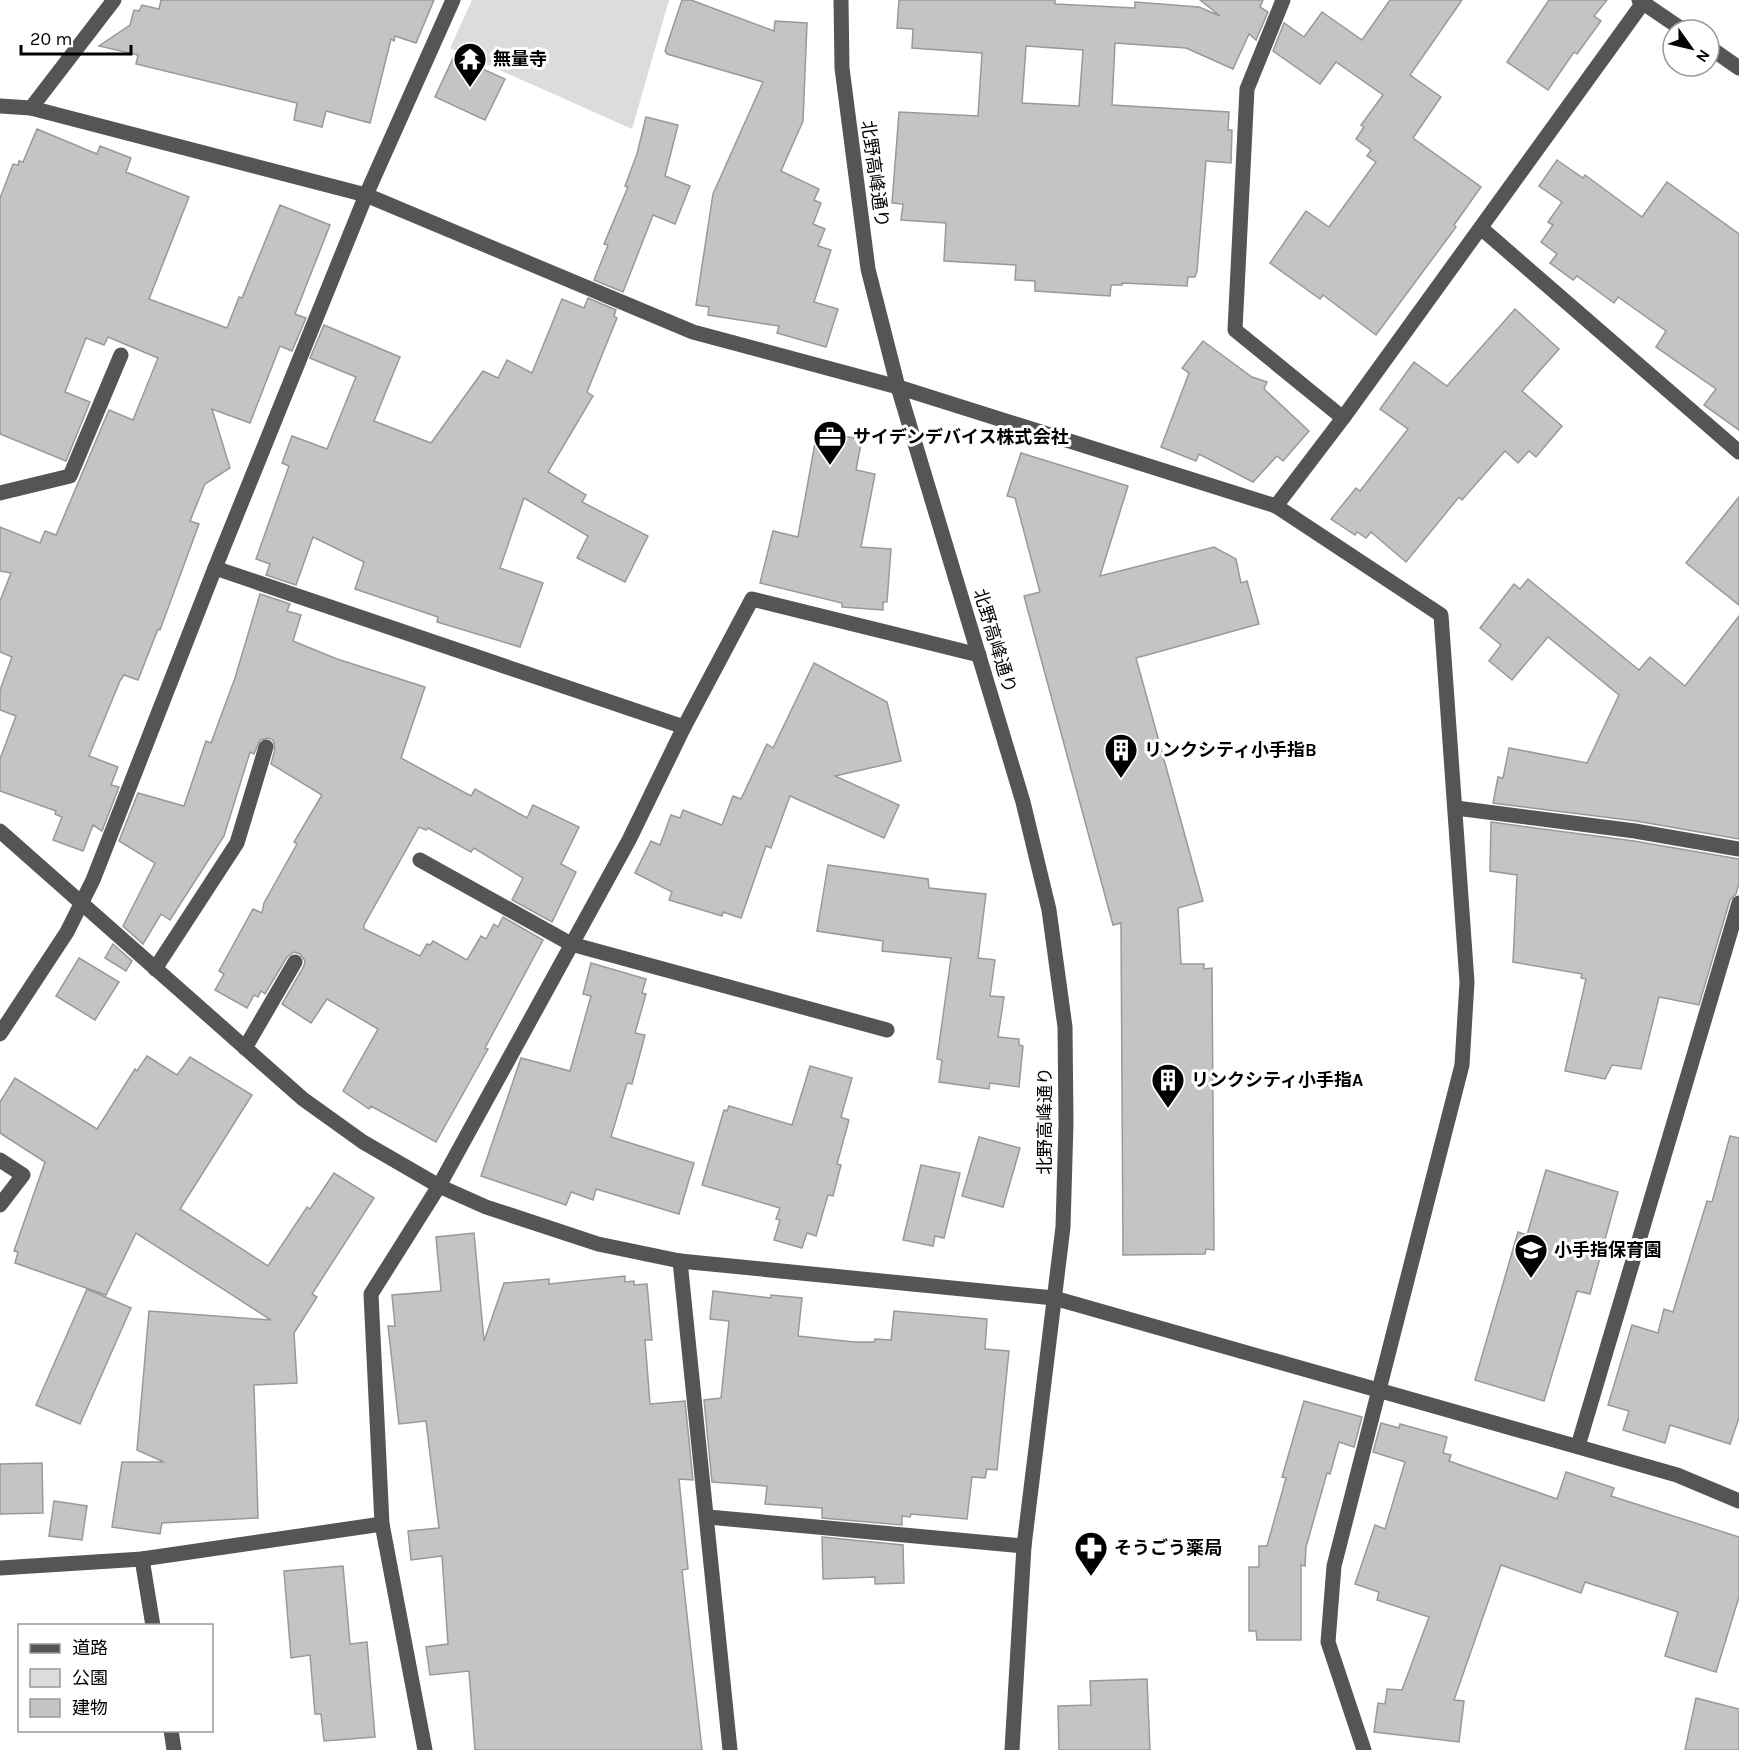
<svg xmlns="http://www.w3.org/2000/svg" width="1739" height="1750" font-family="Karla,'Noto Sans JP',sans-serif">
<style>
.green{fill:#dcdcdc}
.building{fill:#c4c4c4;stroke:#999;stroke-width:1.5;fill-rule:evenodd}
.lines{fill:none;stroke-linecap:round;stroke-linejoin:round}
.minor{stroke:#555;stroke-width:15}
.labels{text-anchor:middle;stroke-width:6;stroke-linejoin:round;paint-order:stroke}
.poi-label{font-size:18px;font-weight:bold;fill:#000;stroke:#fff;text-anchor:start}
.street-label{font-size:18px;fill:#000;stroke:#fff}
</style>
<rect width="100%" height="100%" fill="#fff"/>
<polygon class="green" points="472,0 669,0 632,129 450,48"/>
<g class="building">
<polygon points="161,0 434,0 416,43 395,36 394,41 391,39 370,123 326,111 322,127 294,120 297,103 136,64 138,55 99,46 130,25 134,10 139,11 142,5 159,9"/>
<polygon points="682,0 691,0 774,31 775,21 807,23 803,121 781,171 819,189 814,200 821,203 813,224 825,229 818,246 831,250 814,302 838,309 826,347 777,333 779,326 708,315 709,307 696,305 713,194 763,82 667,54 665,51"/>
<path d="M899,0h156v4l80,4v-6l64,5 21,9 -20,-16h63l-3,7 8,5 -12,28 -7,-6 -16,35 -47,-21 -71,-5 -3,62 117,7 -1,18h4l-1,33 -25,-2 -9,110 -2,6h-7l-1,9 -65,-3v2h-11l-1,11 -75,-5v-10l-20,-1 1,-15 -72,-4 2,-38 -45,-3 2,-16 -11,-1 7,-91 79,4 4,-63 -70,-5 1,-19 -16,-1zM1026,46l57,4 -4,56 -57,-3z"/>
<polygon points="1390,0 1462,0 1410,75 1441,97 1413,138 1481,187 1454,225 1456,227 1376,335 1323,295 1320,299 1270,263 1306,211 1329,227 1376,162 1367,156 1371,150 1356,139 1364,127 1361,125 1383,95 1336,62 1320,84 1273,51 1284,23 1304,37 1322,12 1362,40"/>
<polygon points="1549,0 1607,0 1594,16 1601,21 1577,54 1574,52 1548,90 1507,62"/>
<polygon points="454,56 505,79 485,120 435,97"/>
<polygon points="646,117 678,125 665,176 690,186 675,224 653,215 623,292 594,280 608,245 604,244 628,187 625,186 637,154"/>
<polygon points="37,129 97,154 100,146 131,158 126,172 189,197 149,299 227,328 239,297 242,298 280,205 330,225 295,314 306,318 292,351 280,346 250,423 212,409 230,468 205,484 190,521 199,524 160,630 158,629 138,680 124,675 120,681 89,756 118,767 111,785 119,787 102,831 93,825 83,851 53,840 62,817 55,814 56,811 0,791 0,759 16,716 0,710 0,690 12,657 0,652 0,601 11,573 0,571 0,527 40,543 45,531 56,535 109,410 133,420 158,358 108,337 104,345 86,338 65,392 90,402 66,461 0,434 0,198 13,164 18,165 19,161 23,162"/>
<polygon points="1557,160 1583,178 1585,175 1642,217 1667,182 1739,234 1739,430 1704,405 1716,389 1656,347 1666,331 1618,297 1614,303 1577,276 1573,280 1550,263 1557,254 1541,242 1553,225 1548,222 1562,202 1539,186"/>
<polygon points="588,298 616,310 614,316 617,318 587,392 593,396 548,472 586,495 582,502 648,536 625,582 577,558 588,536 524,498 500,568 543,583 520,647 437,622 438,617 355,589 364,562 313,537 296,585 266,575 270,564 256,559 289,466 282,463 292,436 327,449 356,377 310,358 324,325 400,357 374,421 431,443 483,371 498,378 507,360 532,373 562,299 584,308"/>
<polygon points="1515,309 1559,349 1522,391 1562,426 1536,457 1529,451 1518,463 1505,451 1462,500 1459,497 1406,562 1371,532 1366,538 1357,532 1355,535 1331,519 1356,488 1360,491 1408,429 1380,409 1414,362 1447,386"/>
<polygon points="1203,341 1252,377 1267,382 1264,389 1309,431 1283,461 1277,456 1253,482 1199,454 1196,461 1161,447 1189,373 1182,368"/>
<polygon points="817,432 862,439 856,470 875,474 861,547 891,549 887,602 883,602 883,610 842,607 842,603 760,583 773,531 798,537"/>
<polygon points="1021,453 1128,486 1100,576 1214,547 1236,559 1241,583 1247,581 1259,624 1136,658 1203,901 1178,908 1181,964 1204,964 1204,969 1212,968 1214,1250 1206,1249 1205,1254 1123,1255 1121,923 1113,925 1024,596 1040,592 1015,498 1007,496"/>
<polygon points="1739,497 1739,605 1686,563"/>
<polygon points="1528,579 1639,670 1650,657 1685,686 1739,616 1739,839 1636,821 1493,803 1498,777 1503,778 1509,748 1587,763 1619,695 1548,637 1512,680 1489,661 1501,645 1480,628 1514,584 1520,589"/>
<polygon points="260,594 290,604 287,611 301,615 293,641 337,659 425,687 401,758 471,796 475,789 527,818 533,805 579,827 561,864 576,872 552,922 512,900 523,878 474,848 471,852 428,828 426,830 419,827 364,925 364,929 420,956 427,944 430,945 433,941 467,960 481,936 486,939 494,924 498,927 503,917 543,940 485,1048 488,1049 436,1142 371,1106 369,1109 343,1091 378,1029 327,999 311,1023 282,1004 304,966 305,961 300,954 294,952 287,957 265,994 261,991 258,997 254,995 247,1008 215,990 224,974 219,971 253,909 262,913 264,903 297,844 294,842 322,795 271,764 275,749 273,740 268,738 260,740 254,754 250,752 224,836 170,920 161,914 143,944 123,926 155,863 119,841 138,793 184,806 206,741 211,743 235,678"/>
<polygon points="814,663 887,702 901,761 835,776 899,805 884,838 790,796 771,848 766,846 741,918 723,912 722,916 669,900 672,892 635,873 651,841 660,845 671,815 680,818 683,810 722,825 733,796 741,799 767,744 773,748"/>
<polygon points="1491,822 1634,841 1739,859 1739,883 1736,894 1730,900 1699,1005 1659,997 1641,1069 1612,1065 1605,1079 1565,1071 1586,979 1581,978 1582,974 1513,962 1517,875 1490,871"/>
<polygon points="828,865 928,879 929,888 986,894 978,958 995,960 990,996 1004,997 998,1037 1019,1039 1019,1045 1023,1046 1019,1087 990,1083 989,1089 939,1082 942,1060 937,1059 951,958 882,951 883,941 817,931"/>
<polygon points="113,944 132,961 126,971 105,958"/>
<polygon points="79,958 119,982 95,1020 56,996"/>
<polygon points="591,963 646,979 642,993 646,994 635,1033 645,1035 632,1084 627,1083 611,1137 694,1163 679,1214 596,1189 593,1200 571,1192 566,1205 481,1176 521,1058 570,1071 591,996 583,994"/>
<polygon points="147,1056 177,1075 190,1057 252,1095 180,1209 268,1266 307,1207 310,1209 334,1173 374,1198 312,1294 317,1297 294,1333 297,1383 254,1385 258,1518 162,1523 160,1534 112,1527 122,1462 164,1462 137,1450 149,1311 271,1320 136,1233 106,1295 15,1263 18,1252 14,1251 45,1162 0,1133 0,1102 15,1078 97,1129 135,1069 137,1071"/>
<polygon points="810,1066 852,1078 841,1117 849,1120 837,1164 841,1165 833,1196 828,1195 816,1236 807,1233 802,1248 774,1240 780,1220 776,1219 780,1208 702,1185 724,1110 727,1111 729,1106 792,1125"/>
<polygon points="1730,1136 1739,1138 1739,1418 1730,1444 1670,1425 1665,1443 1623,1430 1629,1411 1608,1405 1632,1325 1658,1333 1664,1309 1673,1312 1707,1201 1712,1202"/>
<polygon points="979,1137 1020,1148 1003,1207 962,1196"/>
<polygon points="921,1165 960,1173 944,1238 935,1236 933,1246 903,1240"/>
<polygon points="1546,1170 1618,1192 1590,1294 1577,1291 1544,1401 1475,1380 1518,1232 1527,1235"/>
<polygon points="474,1233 484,1341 504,1283 549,1279 549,1284 625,1276 625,1282 634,1281 634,1285 647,1284 652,1340 645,1340 650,1404 685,1401 693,1480 679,1479 688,1569 682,1570 702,1750 475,1750 469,1671 430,1675 426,1647 448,1644 442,1556 411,1560 408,1531 439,1528 426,1421 399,1424 388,1326 395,1326 392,1295 441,1291 436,1237"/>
<polygon points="87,1289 131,1308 80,1424 36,1405"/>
<polygon points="713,1291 771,1298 771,1295 802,1298 798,1336 854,1342 874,1342 875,1339 891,1340 894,1311 987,1319 985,1349 1009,1351 1005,1390 997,1470 987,1469 985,1478 972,1477 967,1519 911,1514 910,1517 902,1516 902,1525 822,1518 822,1508 765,1504 767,1486 712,1482 704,1400 721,1398 729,1321 710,1319"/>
<polygon points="1304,1401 1362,1417 1354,1447 1339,1442 1330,1474 1327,1473 1306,1547 1305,1566 1301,1565 1301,1640 1257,1640 1256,1631 1249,1631 1249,1567 1259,1567 1259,1546 1267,1546 1286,1478 1282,1477"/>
<polygon points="1381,1423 1399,1428 1400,1424 1447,1437 1443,1453 1451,1455 1449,1461 1557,1499 1566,1472 1614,1488 1611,1496 1739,1537 1739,1597 1716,1672 1665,1656 1678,1612 1585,1582 1581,1593 1501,1565 1454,1700 1464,1701 1459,1742 1374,1732 1378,1703 1385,1704 1387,1689 1402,1690 1429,1617 1377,1600 1379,1592 1355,1584 1375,1525 1385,1529 1405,1462 1373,1452"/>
<polygon points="42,1463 43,1513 0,1514 0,1464"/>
<polygon points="54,1501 87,1506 82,1540 49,1536"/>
<polygon points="822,1537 903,1545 904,1583 875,1584 875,1577 823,1579"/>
<polygon points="343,1566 350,1644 367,1642 375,1737 324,1741 321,1714 315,1714 310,1655 291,1658 284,1571"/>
<polygon points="1147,1679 1150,1750 1059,1750 1058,1706 1091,1705 1090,1681"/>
<polygon points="1696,1698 1739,1709 1739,1750 1685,1750"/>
</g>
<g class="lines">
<g class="minor">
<polyline points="841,0 842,68 868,269 898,387 1023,802 1049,910 1065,1027 1066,1123 1063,1227 1024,1546 1012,1750"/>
<polyline points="1283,0 1247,89 1235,330 1343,418"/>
<polyline points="1639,0 1683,30"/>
<polyline points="1709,47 1739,68"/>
<polyline points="0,106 31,108 366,195 693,332 898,387 1276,506 1441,615 1467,982 1462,1065 1334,1566 1328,1642 1364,1750"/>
<polyline points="31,108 114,0"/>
<polyline points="1481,228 1739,452"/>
<polyline points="0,493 70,476 121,355"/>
<polyline points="1276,506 1343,418 1645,0"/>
<polyline points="215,568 684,727"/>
<polyline points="1456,808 1635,831 1739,849"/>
<polyline points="0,831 303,1099 363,1142 439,1186 486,1207 598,1244 680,1261 1054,1298 1677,1475 1739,1501"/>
<polyline points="420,860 571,944 887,1030"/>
<polyline points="155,969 237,843 266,747"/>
<polyline points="0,1034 67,932 93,880 215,568 366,195 453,0"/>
<polyline points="245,1048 295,962"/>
<polyline points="0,1160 23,1175 0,1205"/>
<polyline points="680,1261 730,1750"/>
<polyline points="1578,1446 1739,903"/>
<polyline points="708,1517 1024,1546"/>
<polyline points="142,1559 153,1626"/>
<polyline points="0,1568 142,1559 382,1524"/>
<polyline points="171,1730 174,1750"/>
<polyline points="425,1750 382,1524 371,1294 439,1186 629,840 684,727 752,599 979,655"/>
</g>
</g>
<defs>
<symbol id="temple-pin" viewBox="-11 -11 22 30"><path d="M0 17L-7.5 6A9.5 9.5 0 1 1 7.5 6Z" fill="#000" stroke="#fff"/><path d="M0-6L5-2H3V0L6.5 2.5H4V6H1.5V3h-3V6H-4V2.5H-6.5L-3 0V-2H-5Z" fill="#fff"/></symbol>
<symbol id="office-pin" viewBox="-11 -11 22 30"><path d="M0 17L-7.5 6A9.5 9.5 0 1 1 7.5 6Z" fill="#000" stroke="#fff"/><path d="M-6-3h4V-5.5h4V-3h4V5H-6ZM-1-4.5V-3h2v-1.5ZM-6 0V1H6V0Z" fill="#fff"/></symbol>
<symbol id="building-pin" viewBox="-11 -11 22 30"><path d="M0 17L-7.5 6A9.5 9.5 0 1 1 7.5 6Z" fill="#000" stroke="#fff"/><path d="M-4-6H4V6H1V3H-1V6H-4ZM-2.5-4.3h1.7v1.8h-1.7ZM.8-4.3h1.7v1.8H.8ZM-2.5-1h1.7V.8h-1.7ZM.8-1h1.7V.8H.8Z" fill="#fff"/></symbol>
<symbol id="school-pin" viewBox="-11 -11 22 30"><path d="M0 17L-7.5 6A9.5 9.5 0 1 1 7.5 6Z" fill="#000" stroke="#fff"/><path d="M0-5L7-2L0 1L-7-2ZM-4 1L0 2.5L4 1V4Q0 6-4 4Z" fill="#fff"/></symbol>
<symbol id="pharmacy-pin" viewBox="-11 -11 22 30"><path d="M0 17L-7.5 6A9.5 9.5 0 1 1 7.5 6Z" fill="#000" stroke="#fff"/><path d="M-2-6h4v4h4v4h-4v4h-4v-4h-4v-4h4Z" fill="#fff"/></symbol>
</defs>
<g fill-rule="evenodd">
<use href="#temple-pin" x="451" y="40" width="38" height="52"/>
<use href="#office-pin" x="811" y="418" width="38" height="52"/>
<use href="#building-pin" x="1102" y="731" width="38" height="52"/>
<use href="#building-pin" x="1149" y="1061" width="38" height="52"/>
<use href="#school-pin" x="1512" y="1231" width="38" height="52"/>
<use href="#pharmacy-pin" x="1072" y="1529" width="38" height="52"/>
</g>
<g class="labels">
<g class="poi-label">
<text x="493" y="65">無量寺</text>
<text x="853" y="443">サイデンデバイス株式会社</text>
<text x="1144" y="756">リンクシティ小手指B</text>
<text x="1191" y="1086">リンクシティ小手指A</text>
<text x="1554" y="1256">小手指保育園</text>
<text x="1114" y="1554">そうごう薬局</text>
</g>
<g class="street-label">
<text transform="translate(875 174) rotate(82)" y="6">北野高峰通り</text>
<text transform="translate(995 641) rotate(73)" y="6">北野高峰通り</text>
<text transform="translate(1045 1121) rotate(-90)" y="6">北野高峰通り</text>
</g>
</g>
<rect x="18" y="1624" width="195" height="108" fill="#ffffff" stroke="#999999" stroke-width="1.5"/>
<rect x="30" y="1644" width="30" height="9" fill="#555555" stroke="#999999" stroke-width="1.5"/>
<text x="72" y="1654" font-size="18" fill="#000000">道路</text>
<rect x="30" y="1669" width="30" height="18" fill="#dcdcdc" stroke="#999999" stroke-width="1.5"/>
<text x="72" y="1684" font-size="18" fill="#000000">公園</text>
<rect x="30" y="1699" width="30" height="18" fill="#c4c4c4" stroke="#999999" stroke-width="1.5"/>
<text x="72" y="1714" font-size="18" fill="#000000">建物</text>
<g transform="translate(1691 48) rotate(124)"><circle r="28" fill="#ffffff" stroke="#999999" stroke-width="1.5"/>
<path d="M0-4.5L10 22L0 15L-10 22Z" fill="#000000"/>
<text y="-9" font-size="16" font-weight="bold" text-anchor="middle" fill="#000000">N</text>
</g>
<path d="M21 45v9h110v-9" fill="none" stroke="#000000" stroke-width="3"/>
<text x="30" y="45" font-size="18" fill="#000000" stroke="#ffffff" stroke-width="4.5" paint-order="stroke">20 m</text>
</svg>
